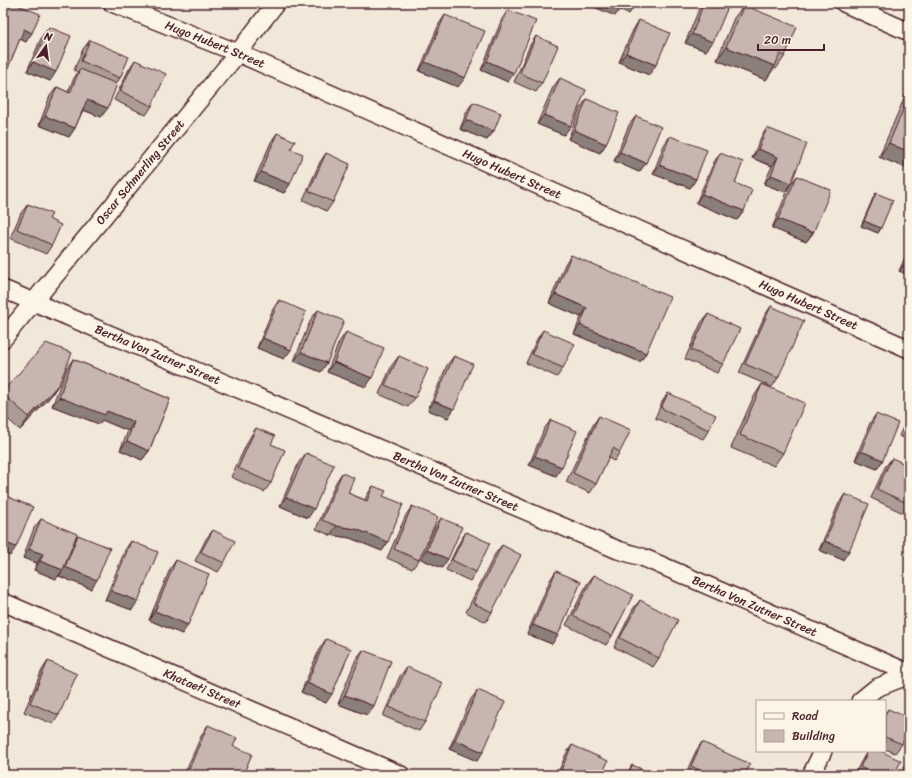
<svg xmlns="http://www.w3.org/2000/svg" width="912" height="778" font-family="Sriracha,sans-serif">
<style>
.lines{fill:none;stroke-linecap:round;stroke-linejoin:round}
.minor-casing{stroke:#4a1f2b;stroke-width:20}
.minor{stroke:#fcf5e5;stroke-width:17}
.wall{fill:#ab9d96;stroke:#4a1f2b}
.shaded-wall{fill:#8b7f7a;stroke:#4a1f2b}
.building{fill:#c7b6af;stroke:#4a1f2b}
.labels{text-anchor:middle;stroke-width:4;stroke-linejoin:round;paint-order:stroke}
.street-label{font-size:12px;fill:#4a1f2b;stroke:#fcf5e5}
</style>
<rect width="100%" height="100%" fill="#f1e8da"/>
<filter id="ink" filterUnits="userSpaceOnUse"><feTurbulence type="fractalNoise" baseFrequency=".025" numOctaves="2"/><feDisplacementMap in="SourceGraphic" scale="8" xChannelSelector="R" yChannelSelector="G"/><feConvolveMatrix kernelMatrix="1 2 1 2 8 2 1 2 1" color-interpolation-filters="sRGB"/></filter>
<g filter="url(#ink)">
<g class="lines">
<defs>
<g id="minor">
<path id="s1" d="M112,3l126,50 671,296"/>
<polyline points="844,3 909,32"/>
<path id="s2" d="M3,289l615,261 24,7 267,116"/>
<path id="s3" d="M3,339l235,-286 38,-50"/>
<path id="s4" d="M3,602l398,173"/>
<polyline points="860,701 876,688 909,675"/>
<polyline points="811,775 823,751"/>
</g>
</defs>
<use href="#minor" class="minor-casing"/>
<use href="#minor" class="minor"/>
</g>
<g class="wall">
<polygon points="6,3 13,3 26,42 20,39 3,77 3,7"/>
<polygon points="703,3 719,3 706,51 685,43 700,7"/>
<polygon points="744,5 785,56 776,69 774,68 766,80 717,60 734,18"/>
<polygon points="508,10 508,82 481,70 502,19"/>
<polygon points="445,15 458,87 419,71 439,24"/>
<polygon points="639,20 649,75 619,62 633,30"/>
<polygon points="49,27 50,81 27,71 42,36"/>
<polygon points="536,36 542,83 536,92 514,82 530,45"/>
<polygon points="90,40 120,78 116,84 101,117 83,110 75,128 69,137 39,125 50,96 57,87 68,92 74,78 78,72 74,70 83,49"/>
<polygon points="135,60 152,106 146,115 114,100 129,69"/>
<polygon points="560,78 564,135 537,124 553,87"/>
<polygon points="909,90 909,169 879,157 906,94"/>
<polygon points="587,99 606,144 600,153 568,139 580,108"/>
<polygon points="473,102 494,131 487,140 460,129 467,111"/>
<polygon points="636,116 646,163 639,172 614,161 629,125"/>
<polygon points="767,128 791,183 785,192 764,184 772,166 752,158 761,137"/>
<polygon points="277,133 291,149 290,184 284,193 254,181 271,142"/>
<polygon points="670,136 696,179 690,188 653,174 664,145"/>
<polygon points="326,153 333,202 327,211 303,200 320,162"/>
<polygon points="720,153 735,183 744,211 737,220 696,203 714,162"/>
<polygon points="797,176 813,233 806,242 772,228 790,185"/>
<polygon points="876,193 881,228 878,233 861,226 873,198"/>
<polygon points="28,204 49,219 52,245 46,254 10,238 21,213"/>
<polygon points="909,248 909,275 899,271"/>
<polygon points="571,255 646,353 640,362 574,334 581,317 549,303 565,264"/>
<polygon points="279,300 284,359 257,348 273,309"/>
<polygon points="771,306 778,378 772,387 739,373 765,315"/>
<polygon points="318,310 321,372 294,361 311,319"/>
<polygon points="708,314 723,364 717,373 685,359 701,323"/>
<polygon points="543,330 563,368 557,377 526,363 537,339"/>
<polygon points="346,332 366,387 327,372 339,342"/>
<polygon points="399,356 415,398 408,407 379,394 392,365"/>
<polygon points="454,356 448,418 428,410 447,365"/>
<polygon points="73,359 170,399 149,451 142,460 120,450 128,431 102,420 99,424 52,406 67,368"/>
<polygon points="59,384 50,397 20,430 3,415 3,391"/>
<polygon points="762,384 783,453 774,466 731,448 753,398"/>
<polygon points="668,393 709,430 703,439 655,418 662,402"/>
<polygon points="876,414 883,460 877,469 855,460 870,423"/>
<polygon points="909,414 909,440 899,436"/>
<polygon points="599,416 620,452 614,461 608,458 596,484 590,493 566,482 593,425"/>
<polygon points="551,420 556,476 529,465 544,429"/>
<polygon points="256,428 271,444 271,483 264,492 231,477 250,437"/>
<polygon points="306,453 308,518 280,506 299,462"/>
<polygon points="892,458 909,504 903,513 871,498 885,467"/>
<polygon points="342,473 348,493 365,500 367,495 373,486 383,496 388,542 382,551 350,538 330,535 316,529 336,482"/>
<polygon points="845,494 843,560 819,550 839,503"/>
<polygon points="412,506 419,560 412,569 387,558 406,515"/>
<polygon points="441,518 442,568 421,559 435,527"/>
<polygon points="41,519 75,539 78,535 91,589 59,576 59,575 56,579 34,570 37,563 23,558 34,528"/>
<polygon points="213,530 224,563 218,572 195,561 206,539"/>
<polygon points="466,532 476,572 470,581 446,570 460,541"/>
<polygon points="131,541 132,610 105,600 125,550"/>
<polygon points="502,545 492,612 486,622 466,612 495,554"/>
<polygon points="176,560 182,634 149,620 170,569"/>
<polygon points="556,571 552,644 527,634 550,580"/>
<polygon points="594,575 612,636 606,645 566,625 587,584"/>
<polygon points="640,600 659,658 653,667 614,647 633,609"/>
<polygon points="326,639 326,703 301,692 320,648"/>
<polygon points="363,650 367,715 338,704 356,659"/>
<polygon points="48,661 59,715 53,724 24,712 42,670"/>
<polygon points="407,667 425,722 419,731 383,716 400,676"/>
<polygon points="478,690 477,761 449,749 471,699"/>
<polygon points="888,709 902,744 895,753 885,749 885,713"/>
<polygon points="208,725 233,746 243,775 184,775 202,734"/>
<polygon points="702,742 745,775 685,775 696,751"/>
<polygon points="572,745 602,775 557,775 566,754"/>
<polygon points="867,751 881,751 894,775 854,775"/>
<polygon points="909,757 909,773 903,770"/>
<polygon points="632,765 655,775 626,775"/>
</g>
<g class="shaded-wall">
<polygon points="596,3 630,3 635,5 629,14 619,10 615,16 594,7"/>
<polygon points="24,29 32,33 26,42 18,38"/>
<polygon points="692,34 713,42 706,51 685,43"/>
<polygon points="726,47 775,66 766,80 717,60"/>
<polygon points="626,53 656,65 649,75 619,62"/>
<polygon points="487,61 514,73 508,82 481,70"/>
<polygon points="33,62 56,72 50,81 27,71"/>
<polygon points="425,62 465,78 458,87 419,71"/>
<polygon points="3,72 6,73 3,77"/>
<polygon points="87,100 108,108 101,117 81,109"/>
<polygon points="544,115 571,126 564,135 537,124"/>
<polygon points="45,116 75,128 69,137 39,125"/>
<polygon points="466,120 494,131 487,140 460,129"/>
<polygon points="574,130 606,144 600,153 568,139"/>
<polygon points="889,143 909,152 909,169 879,157"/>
<polygon points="758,149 778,157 772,166 752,158"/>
<polygon points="620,152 646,163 639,172 614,161"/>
<polygon points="659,165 696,179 690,188 653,174"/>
<polygon points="261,172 290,184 284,193 254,181"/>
<polygon points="771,175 791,183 785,192 764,184"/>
<polygon points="702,194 744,211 737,220 696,203"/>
<polygon points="778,219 813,233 806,242 772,228"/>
<polygon points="864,221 881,228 878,233 861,226"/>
<polygon points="906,262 909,263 909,275 899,271"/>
<polygon points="555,294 587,308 581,317 549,303"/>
<polygon points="580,325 646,353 640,362 574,334"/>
<polygon points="263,338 291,350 284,359 257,348"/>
<polygon points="301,352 327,363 321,372 294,361"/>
<polygon points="334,362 372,378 366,387 327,372"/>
<polygon points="59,384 50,397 20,430 29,417"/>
<polygon points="59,397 107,411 134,422 128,431 102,420 99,424 52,406"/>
<polygon points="434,401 454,409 448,418 428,410"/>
<polygon points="127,441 149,451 142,460 120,450"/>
<polygon points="861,451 883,460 877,469 855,460"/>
<polygon points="535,456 562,467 556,476 529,465"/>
<polygon points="286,497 314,509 308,518 280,506"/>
<polygon points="337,526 356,529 388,542 382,551 350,538 330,535"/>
<polygon points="825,541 849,551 843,560 819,550"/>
<polygon points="3,542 16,547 10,556 3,553"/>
<polygon points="29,549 43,554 37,563 23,558"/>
<polygon points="427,550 448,559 442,568 421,559"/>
<polygon points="40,561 63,570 56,579 34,570"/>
<polygon points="65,567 97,580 91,589 59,576"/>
<polygon points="111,591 138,601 132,610 105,600"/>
<polygon points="155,611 188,625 182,634 149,620"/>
<polygon points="533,625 558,635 552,644 527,634"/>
<polygon points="307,683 332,694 326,703 301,692"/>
<polygon points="345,695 374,706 367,715 338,704"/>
<polygon points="455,740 483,752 477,761 449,749"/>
</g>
<g class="building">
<polygon points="6,3 13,3 40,14 32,33 24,29 6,73 3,72 3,11"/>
<polygon points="612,3 622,3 621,7"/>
<polygon points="630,3 636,3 635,5"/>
<polygon points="704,3 719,3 728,7 713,42 692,34"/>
<polygon points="744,5 797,27 785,56 780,54 775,66 726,47"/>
<polygon points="508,10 536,21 514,73 487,61"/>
<polygon points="445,15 485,31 465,78 425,62"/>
<polygon points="639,20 670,33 656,65 626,53"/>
<polygon points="49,27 71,36 56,72 33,62"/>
<polygon points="536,36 558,46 542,83 520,73"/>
<polygon points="90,40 129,57 120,78 81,61"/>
<polygon points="135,60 166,74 152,106 120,91"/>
<polygon points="80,69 117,84 108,108 87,100 75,128 45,116 57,87 70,93"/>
<polygon points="560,78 586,90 571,126 544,115"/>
<polygon points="909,96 909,152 889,143"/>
<polygon points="587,99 619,113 606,144 574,130"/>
<polygon points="473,102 501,113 494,131 466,120"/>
<polygon points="636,116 661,127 646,163 620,152"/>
<polygon points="767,128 807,144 791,183 771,175 778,157 758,149"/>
<polygon points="277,133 295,141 291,149 303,154 290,184 261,172"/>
<polygon points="670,136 707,150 696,179 659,165"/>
<polygon points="326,153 350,164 333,202 309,191"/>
<polygon points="720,153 743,162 735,183 752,190 744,211 702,194"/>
<polygon points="797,176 831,190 813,233 778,219"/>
<polygon points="876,193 893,200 881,228 864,221"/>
<polygon points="28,204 52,214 49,219 61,225 52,245 17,229"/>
<polygon points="909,254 909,263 906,262"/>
<polygon points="571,255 670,297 646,353 580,325 587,308 555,294"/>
<polygon points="279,300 306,312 291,350 263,338"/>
<polygon points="771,306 804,321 778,378 745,364"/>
<polygon points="318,310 344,321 327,363 301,352"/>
<polygon points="708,314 740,329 723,364 691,350"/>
<polygon points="543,330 575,344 563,368 532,354"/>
<polygon points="346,332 384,348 372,378 334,362"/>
<polygon points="46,343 72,353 59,384 29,417 3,394 3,391"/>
<polygon points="399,356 428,369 415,398 385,385"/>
<polygon points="454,356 473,364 454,409 434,401"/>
<polygon points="73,359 170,399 149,451 127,441 134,422 107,411 105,415 59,397"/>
<polygon points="762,384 805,403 783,453 740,435"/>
<polygon points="668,393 716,415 709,430 661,408"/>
<polygon points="876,414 898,423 883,460 861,451"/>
<polygon points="599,416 631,430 620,452 613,448 596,484 573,473"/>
<polygon points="909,419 909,428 905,427"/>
<polygon points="551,420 577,431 562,467 535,456"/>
<polygon points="256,428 275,436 271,444 285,450 271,483 238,468"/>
<polygon points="306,453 334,465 314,509 286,497"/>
<polygon points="892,458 909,466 909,504 877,489"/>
<polygon points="342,473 354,478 348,493 367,501 373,486 386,491 383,496 403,504 388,542 356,529 337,526 322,520"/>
<polygon points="845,494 869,504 849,551 825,541"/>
<polygon points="6,496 33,507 16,547 3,542 3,503"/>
<polygon points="412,506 438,517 419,560 394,549"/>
<polygon points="441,518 462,527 448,559 427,550"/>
<polygon points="41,519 77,534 63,570 40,561 43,554 29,549"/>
<polygon points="213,530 235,541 224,563 201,552"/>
<polygon points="466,532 490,543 476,572 452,560"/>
<polygon points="78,535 110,548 97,580 65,567"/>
<polygon points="131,541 158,552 138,601 111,591"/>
<polygon points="502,545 521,555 492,612 473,603"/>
<polygon points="176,560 209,574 188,625 155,611"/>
<polygon points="556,571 581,582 558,635 533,625"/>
<polygon points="594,575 633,595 612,636 573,616"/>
<polygon points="640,600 678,620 659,658 620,638"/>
<polygon points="326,639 351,649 332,694 307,683"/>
<polygon points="363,650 391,661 374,706 345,695"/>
<polygon points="48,661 77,674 59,715 30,703"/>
<polygon points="407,667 443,683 425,722 389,707"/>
<polygon points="478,690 505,702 483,752 455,740"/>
<polygon points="888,709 909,718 909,727 902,744 885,737 885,715"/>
<polygon points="208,725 237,738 233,746 252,754 243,775 196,775 188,771"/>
<polygon points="702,742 750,764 745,775 710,775 691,766"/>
<polygon points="572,745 608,761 602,775 559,775"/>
<polygon points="868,751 881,751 901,761 894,775 875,775 860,767"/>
<polygon points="632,765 655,775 628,775"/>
</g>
</g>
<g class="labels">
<g class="street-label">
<text dy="4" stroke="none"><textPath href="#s1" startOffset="111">Hugo Hubert Street</textPath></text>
<text dy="4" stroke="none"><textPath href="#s3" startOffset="216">Oscar Schmerling Street</textPath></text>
<text dy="4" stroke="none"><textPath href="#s1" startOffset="435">Hugo Hubert Street</textPath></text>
<text dy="4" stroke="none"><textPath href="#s1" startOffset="759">Hugo Hubert Street</textPath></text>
<text dy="4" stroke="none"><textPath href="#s2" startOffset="168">Bertha Von Zutner Street</textPath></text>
<text dy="4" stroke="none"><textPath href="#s2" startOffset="492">Bertha Von Zutner Street</textPath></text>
<text dy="4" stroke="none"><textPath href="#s2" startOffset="816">Bertha Von Zutner Street</textPath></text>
<text dy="4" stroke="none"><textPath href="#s4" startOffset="217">Khataeti Street</textPath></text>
</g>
</g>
<rect width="912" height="778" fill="none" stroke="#fcf5e5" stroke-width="16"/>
<rect x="8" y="8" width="896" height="762" fill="none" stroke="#4a1f2b" stroke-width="1.5" filter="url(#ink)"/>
<rect x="756" y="700" width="130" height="52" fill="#fcf5e5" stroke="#b59f9b"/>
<rect x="764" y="713" width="20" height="6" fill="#fcf5e5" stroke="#b59f9b"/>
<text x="792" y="720" font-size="12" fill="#4a1f2b">Road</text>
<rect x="764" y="730" width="20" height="12" fill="#c7b6af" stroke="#b59f9b"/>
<text x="792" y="740" font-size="12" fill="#4a1f2b">Building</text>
<g transform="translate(46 46) rotate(14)" stroke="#fcf5e5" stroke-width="3" paint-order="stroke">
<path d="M0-3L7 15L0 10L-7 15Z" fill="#4a1f2b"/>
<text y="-6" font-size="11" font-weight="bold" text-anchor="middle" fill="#4a1f2b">N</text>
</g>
<path d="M758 44v6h66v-6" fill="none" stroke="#4a1f2b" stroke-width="2"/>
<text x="764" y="44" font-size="12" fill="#4a1f2b" stroke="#fcf5e5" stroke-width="3" paint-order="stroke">20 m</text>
</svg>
